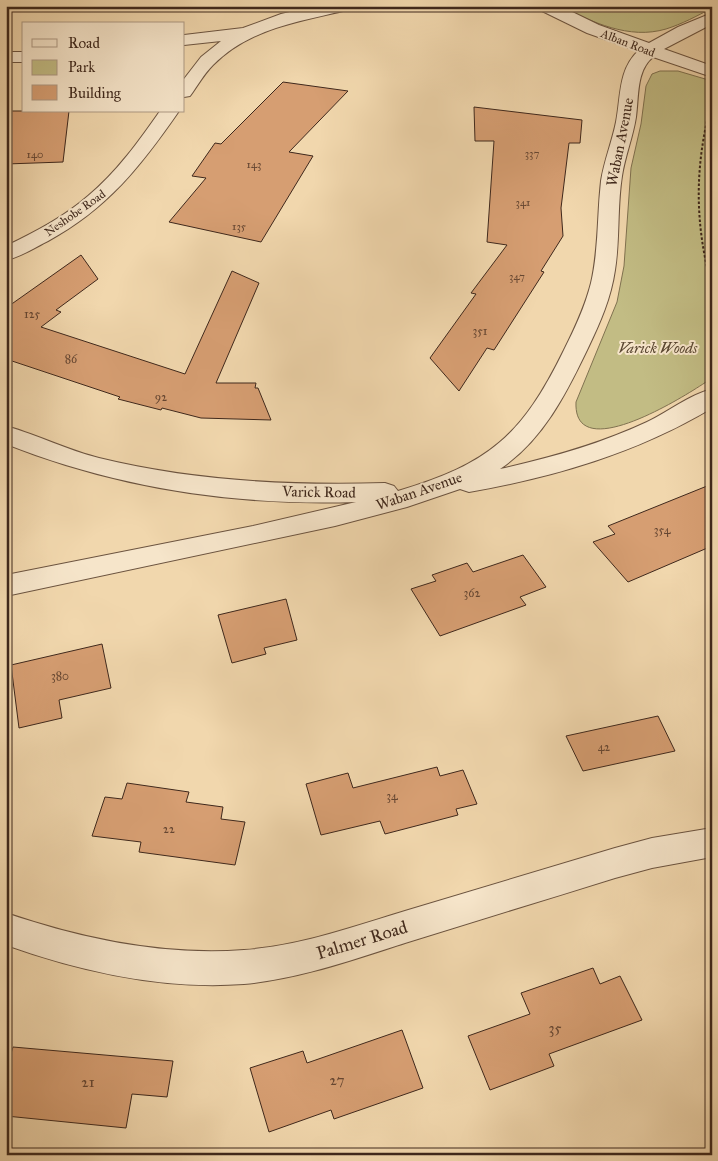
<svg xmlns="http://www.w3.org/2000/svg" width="718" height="1161" font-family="'IM FELL Great Primer',serif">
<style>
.green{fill:#c2bc84;stroke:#807250}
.building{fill:#d69e72;stroke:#3f281c}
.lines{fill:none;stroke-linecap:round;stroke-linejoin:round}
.street-casing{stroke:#6c5440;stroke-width:2}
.path-far1{stroke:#3f281c;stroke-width:2;stroke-dasharray:2.5 2;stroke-linecap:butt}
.path{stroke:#3f281c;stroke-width:3;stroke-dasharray:3 2.5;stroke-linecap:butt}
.street{fill:#f6e5ca;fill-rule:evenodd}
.labels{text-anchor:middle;stroke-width:4;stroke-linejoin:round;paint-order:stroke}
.far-number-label{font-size:11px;fill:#654632}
.far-street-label{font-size:12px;fill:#3f281c;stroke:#f6e5ca}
.number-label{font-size:12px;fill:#654632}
.street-label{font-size:15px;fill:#3f281c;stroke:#f6e5ca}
.park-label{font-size:15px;font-style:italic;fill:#594631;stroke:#f6e5ca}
.near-number-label{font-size:15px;fill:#654632}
.near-street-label{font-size:18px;fill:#3f281c;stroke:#f6e5ca}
</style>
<rect width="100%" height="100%" fill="#f1d7ad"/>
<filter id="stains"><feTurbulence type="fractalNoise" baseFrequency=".004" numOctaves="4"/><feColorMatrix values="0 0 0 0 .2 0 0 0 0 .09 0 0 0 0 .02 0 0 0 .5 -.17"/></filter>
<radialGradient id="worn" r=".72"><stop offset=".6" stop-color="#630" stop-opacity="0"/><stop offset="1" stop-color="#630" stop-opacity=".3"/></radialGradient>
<g class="green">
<path d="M560,6h152v2c-15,8 -30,16 -46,21 -37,11 -74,-7 -106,-23z"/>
<path d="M660,71h18l34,10v297c-23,16 -139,90 -136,24l41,-100 7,-36 7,-98 10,-44 5,-38 6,-12z"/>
</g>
<g class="building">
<polygon points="283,82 348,91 289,152 313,156 261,242 169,222 206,178 192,176 215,143 221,144"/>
<polygon points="474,107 582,120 580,143 569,143 561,208 563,236 541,271 544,272 494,350 487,348 459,391 430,358 476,294 471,293 507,245 487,242 494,141 475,141"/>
<polygon points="6,111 69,111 63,162 6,164"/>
<polygon points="81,255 98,279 56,310 61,312 41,327 185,374 232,271 259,283 216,383 256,383 255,388 258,388 271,420 201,418 162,408 161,410 118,399 120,397 6,359 6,308"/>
<polygon points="712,484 712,546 628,582 593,542 615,534 608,526"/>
<polygon points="523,555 546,587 520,597 526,605 440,636 411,589 436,581 432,575 467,563 473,572"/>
<polygon points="286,599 297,640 264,648 266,654 232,663 218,615"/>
<polygon points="102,644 111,688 59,700 62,718 19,728 11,665"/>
<polygon points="658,716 675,751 583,771 566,736"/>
<polygon points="437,767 440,776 463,770 477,804 456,809 458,815 385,834 380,821 321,835 306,784 348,773 353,788"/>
<polygon points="127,783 189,792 186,802 223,807 221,819 245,822 235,865 139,852 141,842 92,836 105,797 122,799"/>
<polygon points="593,968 600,984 620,976 642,1020 549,1054 554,1066 490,1090 468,1036 530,1014 521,993"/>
<polygon points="402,1030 423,1088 334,1119 331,1110 269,1132 250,1068 303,1051 307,1063"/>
<polygon points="13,1047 173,1061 167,1097 132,1094 126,1128 6,1116 6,1070"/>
</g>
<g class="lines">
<defs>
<g id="street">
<path d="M315,6h34l-2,4c-49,12 -97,18 -134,55 -9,9 -15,20 -23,31l-6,1v-18l17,-22 20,-16 -37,4v-10l59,-7 38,-14z"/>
<path d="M538,6h22l39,19 50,18 29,-16 34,-14v11l-48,25 48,17v11l-59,-20c-17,14 -14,39 -17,60 -3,20 -11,39 -14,59 -5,31 -2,63 -7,94 -4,28 -15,53 -27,78 -22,46 -45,92 -88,121 50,-11 100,-25 147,-47 21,-10 42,-27 65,-33v19c-75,45 -158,69 -243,84l-9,-3 -53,18 -72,19 -329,70v-21l247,-49 103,-24c-119,4 -239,-14 -350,-58v-18c32,9 61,24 93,32 94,23 190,28 286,25l9,3 4,5c91,-27 124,-55 166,-141 11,-22 21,-43 27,-67 8,-34 6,-68 10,-102 3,-20 11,-39 15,-59 5,-25 2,-52 22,-71l-51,-18 -47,-23z"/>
<rect x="6" y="52" width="18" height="10"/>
<path d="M160,111h19c-38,55 -72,98 -131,130 -14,7 -27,16 -42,19v-14c29,-14 58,-29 82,-50 29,-24 51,-55 72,-85z"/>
<path d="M712,828v29l-60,11 -37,10c-70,22 -140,43 -210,65 -53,17 -106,36 -161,41 -81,6 -162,-12 -238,-39v-32c76,26 157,43 238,37 55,-4 108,-23 161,-39 70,-21 140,-42 210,-63l37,-10z"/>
</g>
</defs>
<use href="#street" class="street-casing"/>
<path class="path-far1" d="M711,284c-17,-65 -16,-120 1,-184"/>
<polyline class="path" points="711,282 712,288"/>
<use href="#street" class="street"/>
</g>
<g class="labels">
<g class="far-number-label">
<text x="532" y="157">337</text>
<text x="35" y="158">140</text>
<text x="254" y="168">143</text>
<text x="523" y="206">341</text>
<text x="239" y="230">135</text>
<text x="517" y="280">347</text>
</g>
<g class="far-street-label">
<text transform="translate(628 43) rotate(21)" y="4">Alban Road</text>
<text transform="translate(75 213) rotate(-35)" y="4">Neshobe Road</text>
</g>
<g class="number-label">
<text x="32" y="318">125</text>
<text x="480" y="335">351</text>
<text x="71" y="363">86</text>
<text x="161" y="401">92</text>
<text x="662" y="534">354</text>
<text x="472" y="597">362</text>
<text x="60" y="680">380</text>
<text x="604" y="751">42</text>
<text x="392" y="800">34</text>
<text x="169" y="833">22</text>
</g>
<g class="street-label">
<text transform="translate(620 142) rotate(-79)" y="5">Waban Avenue</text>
<text transform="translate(419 491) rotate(-19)" y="5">Waban Avenue</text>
<text transform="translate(319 492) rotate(1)" y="5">Varick Road</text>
</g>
<g class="park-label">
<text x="658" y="353">Varick Woods</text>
</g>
<g class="near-number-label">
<text x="555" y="1033">35</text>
<text x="337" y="1085">27</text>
<text x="88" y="1087">21</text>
</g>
<g class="near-street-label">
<text transform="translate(362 940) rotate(-17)" y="6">Palmer Road</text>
</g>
</g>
<rect width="718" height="1161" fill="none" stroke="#f1d7ad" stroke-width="25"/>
<rect x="8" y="8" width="703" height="1146" fill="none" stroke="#3f281c" stroke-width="2.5"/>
<rect x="12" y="12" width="693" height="1136" fill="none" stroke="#3f281c"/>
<rect x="22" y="22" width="162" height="90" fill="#f6e5ca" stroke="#ad9984"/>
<rect x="32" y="39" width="25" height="8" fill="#f6e5ca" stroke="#ad9984"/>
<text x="68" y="48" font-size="15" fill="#3f281c">Road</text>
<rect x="32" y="60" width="25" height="15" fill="#c2bc84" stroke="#ad9984"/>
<text x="68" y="72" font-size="15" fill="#3f281c">Park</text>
<rect x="32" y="85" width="25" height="15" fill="#d69e72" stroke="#ad9984"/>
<text x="68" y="98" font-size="15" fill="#3f281c">Building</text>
<rect width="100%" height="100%" filter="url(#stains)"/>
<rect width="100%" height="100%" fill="url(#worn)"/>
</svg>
